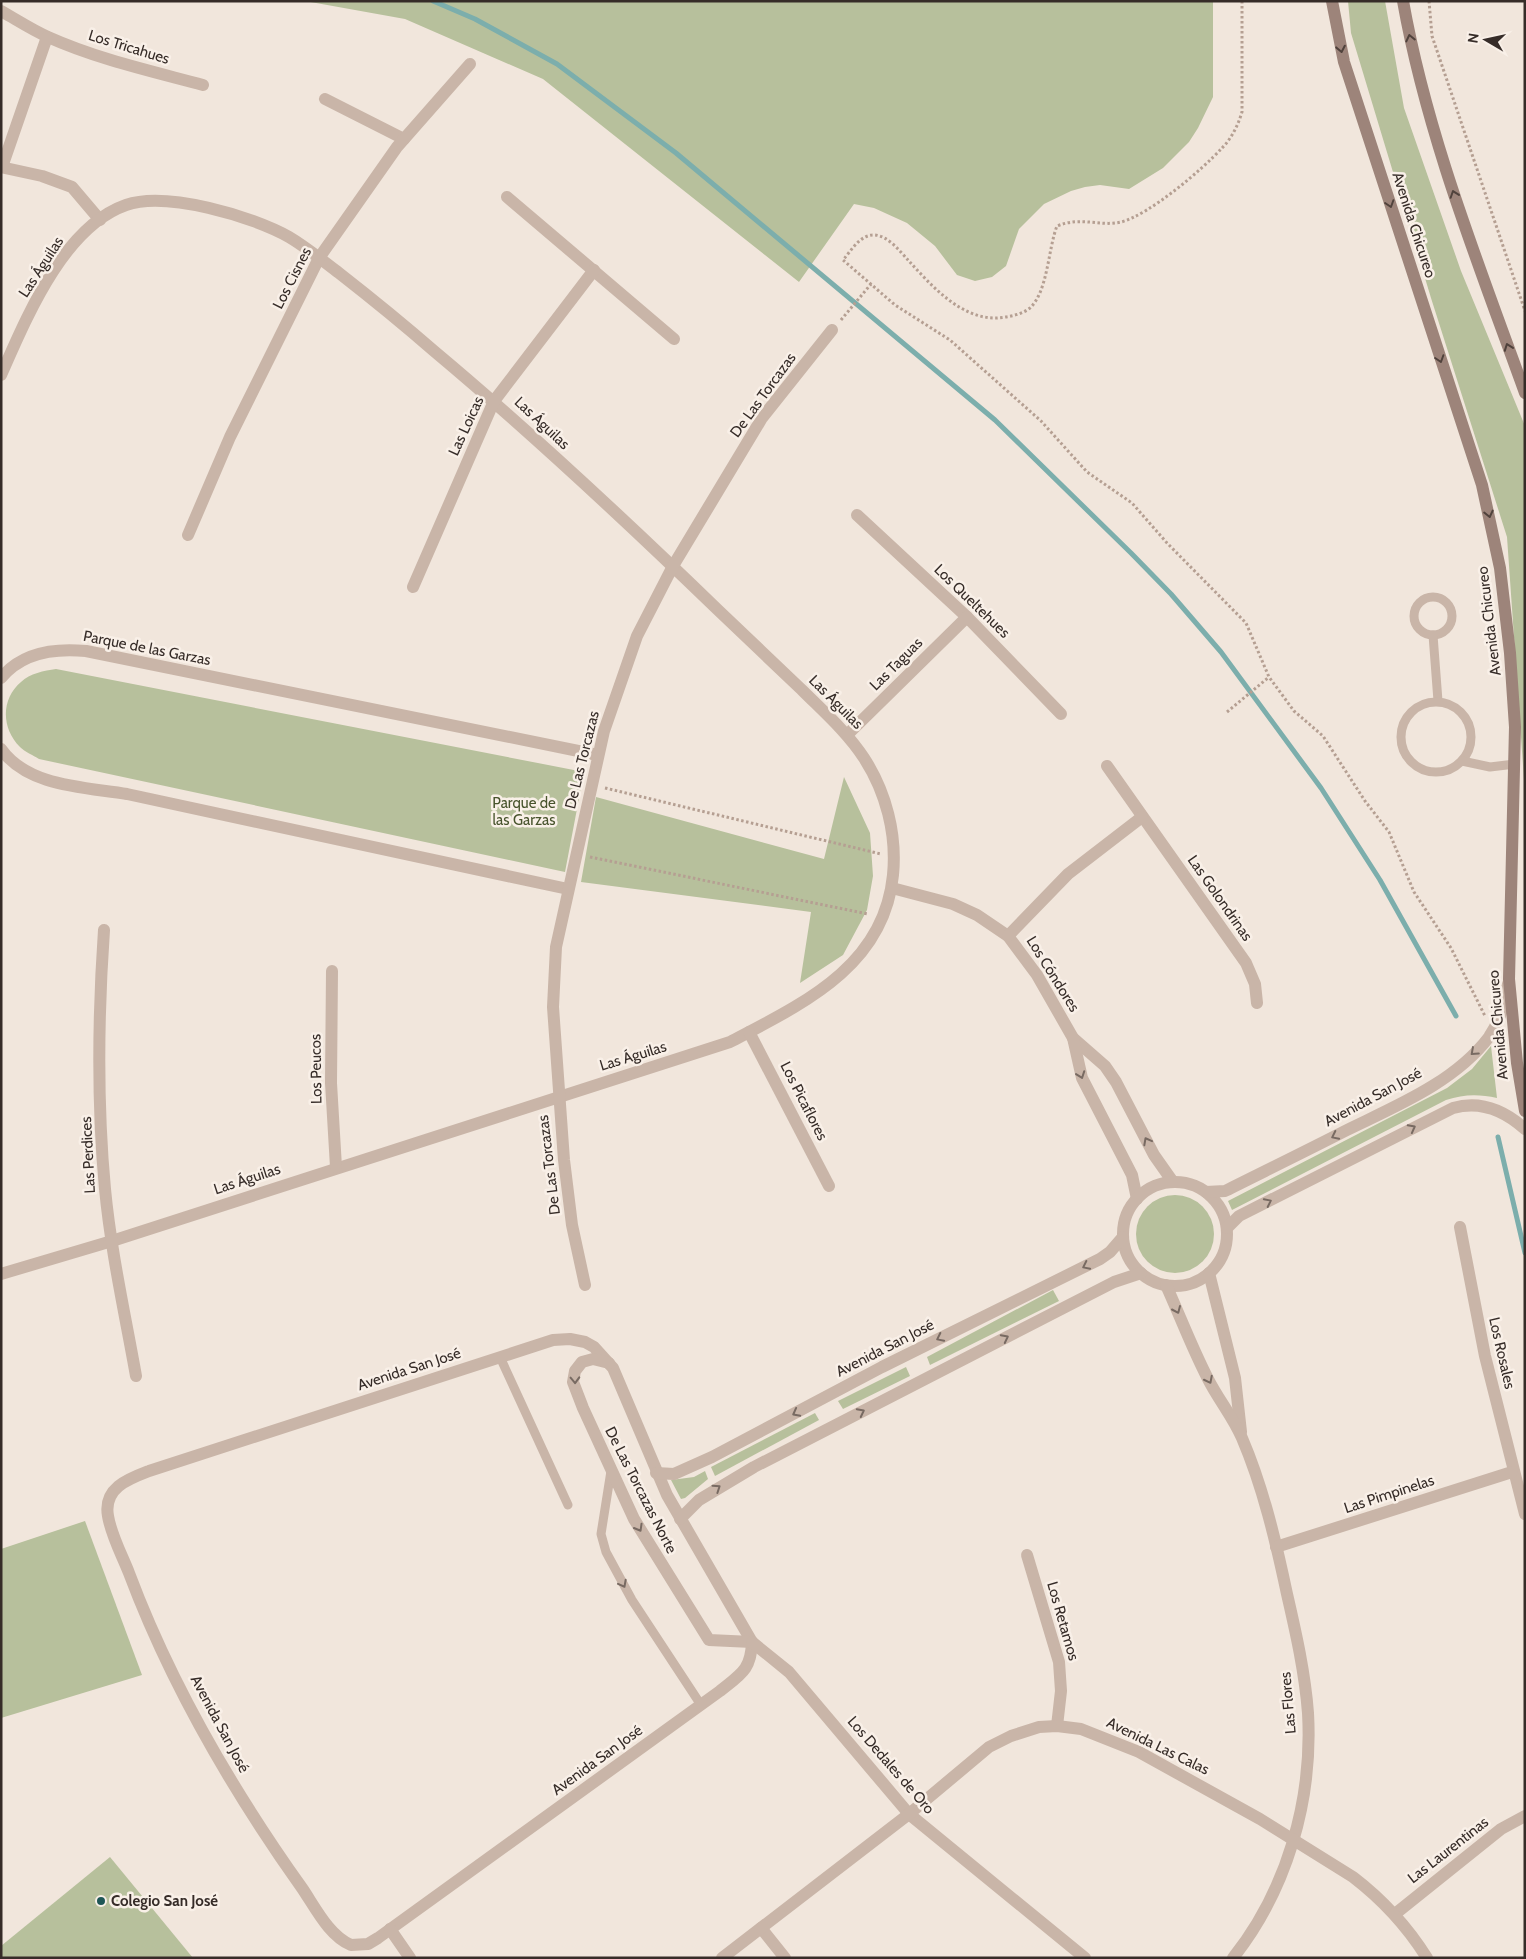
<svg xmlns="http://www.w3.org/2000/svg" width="1526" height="1959" font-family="Cabin,sans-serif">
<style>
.green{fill:#b7c09c}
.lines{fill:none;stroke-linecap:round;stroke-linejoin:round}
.stream{stroke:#7caeac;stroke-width:5}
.path{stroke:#b59f92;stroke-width:3;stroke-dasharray:2.5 2.5;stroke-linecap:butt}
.service{stroke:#c9b5a8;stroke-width:9}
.minor{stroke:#c9b5a8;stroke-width:12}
.secondary{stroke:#9d847a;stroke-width:12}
.oneway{stroke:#50423c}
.oneway2{stroke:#786a62}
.poi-dot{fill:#1f5756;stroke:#f9f0e8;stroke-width:2}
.labels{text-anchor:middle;stroke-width:5;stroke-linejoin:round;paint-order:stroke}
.street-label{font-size:15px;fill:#362c28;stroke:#f9f0e8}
.park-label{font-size:15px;fill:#48542d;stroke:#f9f0e8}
.poi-label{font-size:15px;font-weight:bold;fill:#362c28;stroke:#f9f0e8;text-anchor:start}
</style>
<rect width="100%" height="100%" fill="#f1e6dc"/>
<g class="green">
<polygon points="305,1 1213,1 1213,97 1198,128 1189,142 1163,168 1129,189 1100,185 1085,187 1071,191 1044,204 1019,229 1006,266 992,277 975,281 957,275 935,246 907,223 874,208 854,204 799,282 543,79 405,19"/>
<polygon points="1348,1 1385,1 1404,108 1461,271 1525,426 1525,794 1507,537 1431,298 1351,33"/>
<path d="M56,669l528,103 -19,100 -526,-113c-6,-4 -14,-7 -19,-12 -19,-19 -19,-48 1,-65 9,-9 23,-11 35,-13z"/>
<polygon points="844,777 870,833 873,876 867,910 843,955 800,983 811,912 581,882 596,797 824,859"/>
<path d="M1491,1046l6,52c-18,-4 -33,-4 -51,2l-214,110 -4,-9 219,-113 25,-19z"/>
<circle cx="1175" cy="1234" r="39"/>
<polygon points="1053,1290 1059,1301 930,1365 927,1357"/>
<polygon points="906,1367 910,1376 843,1409 838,1401"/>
<polygon points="815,1413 819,1420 715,1476 711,1467"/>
<polygon points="705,1471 708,1479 685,1498 681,1499 671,1480 694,1477"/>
<polygon points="85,1521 142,1675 1,1718 1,1549"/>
<polygon points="110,1857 193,1958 1,1958 1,1946"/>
</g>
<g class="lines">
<g class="stream">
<polyline points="433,1 475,19 557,64 676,153 995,420 1131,553 1171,594 1221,652 1321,788 1380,880 1456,1016"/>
<polyline points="1498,1137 1525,1253"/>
</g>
<g class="path">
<path d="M1242,1v111c-4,13 -10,26 -20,36 -20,22 -73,67 -101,74 -21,5 -39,-6 -64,4 -9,23 -9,65 -27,82 -9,7 -22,9 -33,10 -37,1 -66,-33 -89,-58 -8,-9 -20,-24 -33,-25 -15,-1 -24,16 -32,25l52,45 55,35 91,81 46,51 45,31 35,40 79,80 23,54 25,34 29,25 42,65 24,31 25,60 37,56 34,68"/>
<polyline points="1429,1 1432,36 1525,311"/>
<polyline points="841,320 871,284"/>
<polyline points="1227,712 1269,677"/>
<polyline points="605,788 881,854"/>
<polyline points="590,857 868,914"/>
</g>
<g class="service">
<circle cx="1433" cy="616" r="19"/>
<polyline points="1433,635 1438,701"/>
<circle cx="1436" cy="737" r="35"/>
<polyline points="1462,761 1490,767 1515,764"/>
<polyline points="500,1357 568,1505"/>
<polyline points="611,1471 601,1534 606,1552 632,1600 701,1705"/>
</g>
<g class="minor">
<path d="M1,11c16,9 31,19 47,26 49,22 103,34 155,48"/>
<polyline points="325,99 404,139"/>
<polyline points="1,167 42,176 72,187 100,220"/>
<polyline points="2,167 47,37"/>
<polyline points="507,197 674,339"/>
<path d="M1,375c25,-56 62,-148 125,-170 40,-14 126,11 163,32 17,10 34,24 50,36 32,25 64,51 95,78 98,82 192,170 284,259 28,27 56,53 84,80 22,22 45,42 62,68 22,34 33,76 29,117 -9,92 -91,129 -163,167l-618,199 -111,33"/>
<polyline points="857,515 967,617 1061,714"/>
<polyline points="188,535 230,437 319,258 397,147 470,64"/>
<polyline points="413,587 494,401 594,270"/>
<path d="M1,678c21,-26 54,-30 85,-27l512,104"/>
<polyline points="848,734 967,617"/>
<path d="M1,749c27,38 84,38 126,45l441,95"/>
<polyline points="1107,766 1246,963 1255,984 1257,1003"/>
<polyline points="892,888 953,904 977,915 1008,936 1037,975 1073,1038 1105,1066 1116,1082 1154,1155 1173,1182"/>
<path d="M104,930c-6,86 -7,173 1,259 6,63 20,125 31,187"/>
<polyline points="1008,936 1068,874 1142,817"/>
<polyline points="332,971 331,1083 336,1167"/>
<polyline points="749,1032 829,1186"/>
<polyline points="1073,1038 1082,1078 1132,1175 1137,1199"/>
<circle cx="1175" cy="1234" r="52"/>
<path d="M1206,1192l19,-1c40,-20 81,-40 122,-61 49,-24 108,-48 142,-93 11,-16 16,-34 19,-53"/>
<polyline points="1460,1227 1485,1356 1525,1514"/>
<path d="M1227,1228l12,-12 214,-108c28,-8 52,3 72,21"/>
<polyline points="1209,1273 1235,1378 1241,1432"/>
<polyline points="585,1285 572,1225 564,1160 553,1007 556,947 604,731 637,636 673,566 762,418 832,330"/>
<path d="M1166,1285c14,31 26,63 42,94 10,20 25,38 34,59 21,49 34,104 45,156 9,39 18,79 21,119 5,87 -21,177 -75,245"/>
<path d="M570,1339l15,3 9,5 19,21 54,127 85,147c-1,28 -11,32 -32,49l-342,247 -10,6 -17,1c-22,-9 -36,-38 -49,-57 -69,-97 -131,-203 -173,-315 -7,-18 -18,-38 -21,-57 -5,-28 20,-37 41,-45l404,-131z"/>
<polyline points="609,1363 593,1359 582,1362 575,1371 573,1382 583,1408 634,1519 709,1640 752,1642"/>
<polyline points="656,1473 674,1474 712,1457 882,1367 1100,1259 1110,1252 1123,1237"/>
<polyline points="680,1519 699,1500 754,1467 1114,1282 1141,1273"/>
<polyline points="1276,1547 1512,1472"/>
<polyline points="1027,1555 1059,1662 1061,1691 1057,1726"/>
<polyline points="752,1642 789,1672 909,1814 1085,1958"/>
<polyline points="1395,1914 1501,1829 1525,1816"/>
<polyline points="761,1928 785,1958"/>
<polyline points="390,1929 410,1958"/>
<path d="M722,1958l187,-144 80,-67 22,-11 28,-9 18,-1 24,3 58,23 121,67 93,58c30,23 54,49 74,81"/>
</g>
<g class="secondary">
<polyline points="1332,1 1344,62 1482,485 1500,568 1510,653 1515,727 1509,979 1517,1063 1525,1111"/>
<path d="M1403,1c24,135 76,264 122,392"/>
</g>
</g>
<defs><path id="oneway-chevron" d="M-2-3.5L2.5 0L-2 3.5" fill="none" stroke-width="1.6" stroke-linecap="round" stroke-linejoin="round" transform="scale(1.25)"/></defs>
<g class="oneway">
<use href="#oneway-chevron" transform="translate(1410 38) rotate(-103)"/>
<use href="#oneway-chevron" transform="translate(1341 49) rotate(79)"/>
<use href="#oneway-chevron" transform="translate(1454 194) rotate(-109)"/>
<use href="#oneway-chevron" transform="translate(1390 204) rotate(72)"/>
<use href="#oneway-chevron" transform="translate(1508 347) rotate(-110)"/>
<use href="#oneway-chevron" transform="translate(1440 359) rotate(72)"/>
<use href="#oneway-chevron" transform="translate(1489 514) rotate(77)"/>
</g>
<g class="oneway2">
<use href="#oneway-chevron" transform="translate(1474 1052) rotate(138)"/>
<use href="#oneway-chevron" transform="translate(1081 1075) rotate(70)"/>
<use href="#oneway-chevron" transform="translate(1412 1128) rotate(-28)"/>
<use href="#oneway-chevron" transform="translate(1335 1136) rotate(154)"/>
<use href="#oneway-chevron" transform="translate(1147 1141) rotate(-118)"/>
<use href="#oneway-chevron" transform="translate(1268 1202) rotate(-26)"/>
<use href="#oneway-chevron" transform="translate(1086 1266) rotate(154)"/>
<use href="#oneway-chevron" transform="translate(1177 1310) rotate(66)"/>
<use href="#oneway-chevron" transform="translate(940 1338) rotate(154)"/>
<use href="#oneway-chevron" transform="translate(1005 1338) rotate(-27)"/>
<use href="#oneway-chevron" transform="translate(575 1380) rotate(88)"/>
<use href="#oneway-chevron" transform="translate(1209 1380) rotate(63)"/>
<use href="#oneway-chevron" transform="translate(861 1412) rotate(-27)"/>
<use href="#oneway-chevron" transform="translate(796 1413) rotate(152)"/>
<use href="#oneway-chevron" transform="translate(717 1488) rotate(-34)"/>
<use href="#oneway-chevron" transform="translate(639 1528) rotate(60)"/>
<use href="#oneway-chevron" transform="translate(623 1584) rotate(62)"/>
</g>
<circle class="poi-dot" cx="101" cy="1901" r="5"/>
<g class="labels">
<g class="street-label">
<text transform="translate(129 47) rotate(17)" y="5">Los Tricahues</text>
<text transform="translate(1414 225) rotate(72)" y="5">Avenida Chicureo</text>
<text transform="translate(41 267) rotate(-57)" y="5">Las Águilas</text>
<text transform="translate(292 278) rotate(-63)" y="5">Los Cisnes</text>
<text transform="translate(763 395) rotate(-54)" y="5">De Las Torcazas</text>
<text transform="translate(542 423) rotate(43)" y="5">Las Águilas</text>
<text transform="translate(466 426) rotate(-65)" y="5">Las Loicas</text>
<text transform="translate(972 601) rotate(44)" y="5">Los Queltehues</text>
<text transform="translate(1489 621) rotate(-97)" y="5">Avenida Chicureo</text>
<text transform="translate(147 648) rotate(11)" y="5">Parque de las Garzas</text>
<text transform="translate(896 664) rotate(-45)" y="5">Las Taguas</text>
<text transform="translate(836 702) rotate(45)" y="5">Las Águilas</text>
<text transform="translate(582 760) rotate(-76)" y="5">De Las Torcazas</text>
<text transform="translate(1220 898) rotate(55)" y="5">Las Golondrinas</text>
<text transform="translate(1053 974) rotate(58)" y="5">Los Cóndores</text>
<text transform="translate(1498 1025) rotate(-95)" y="5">Avenida Chicureo</text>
<text transform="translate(633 1056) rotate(-17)" y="5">Las Águilas</text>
<text transform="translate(316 1069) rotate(-91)" y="5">Los Peucos</text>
<text transform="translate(1373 1097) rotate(-28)" y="5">Avenida San José</text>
<text transform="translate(804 1101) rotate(63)" y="5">Los Picaflores</text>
<text transform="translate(88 1155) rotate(-93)" y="5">Las Perdices</text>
<text transform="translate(549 1165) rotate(-97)" y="5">De Las Torcazas</text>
<text transform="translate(247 1179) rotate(-18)" y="5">Las Águilas</text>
<text transform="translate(885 1348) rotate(-27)" y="5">Avenida San José</text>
<text transform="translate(1502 1353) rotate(77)" y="5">Los Rosales</text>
<text transform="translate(409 1369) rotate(-18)" y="5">Avenida San José</text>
<text transform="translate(641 1490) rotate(63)" y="5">De Las Torcazas Norte</text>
<text transform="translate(1389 1494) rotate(-18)" y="5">Las Pimpinelas</text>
<text transform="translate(1063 1621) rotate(74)" y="5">Los Retamos</text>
<text transform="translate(1288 1703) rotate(-95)" y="5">Las Flores</text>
<text transform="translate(220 1724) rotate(62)" y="5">Avenida San José</text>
<text transform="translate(1158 1746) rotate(26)" y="5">Avenida Las Calas</text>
<text transform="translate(597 1760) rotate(-36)" y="5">Avenida San José</text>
<text transform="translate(891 1765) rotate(49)" y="5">Los Dedales de Oro</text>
<text transform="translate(1448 1850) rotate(-38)" y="5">Las Laurentinas</text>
</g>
<g class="park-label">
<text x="524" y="808">Parque de<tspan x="524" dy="17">las Garzas</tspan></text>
</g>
<g class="poi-label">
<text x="111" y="1906">Colegio San José</text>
</g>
</g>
<rect width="1526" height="1959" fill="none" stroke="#362c28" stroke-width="5"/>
<g transform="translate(1486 40) rotate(279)" stroke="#f9f0e8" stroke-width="4" paint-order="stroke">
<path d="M0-4L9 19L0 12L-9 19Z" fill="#362c28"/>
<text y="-8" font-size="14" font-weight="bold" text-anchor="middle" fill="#362c28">N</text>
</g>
</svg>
